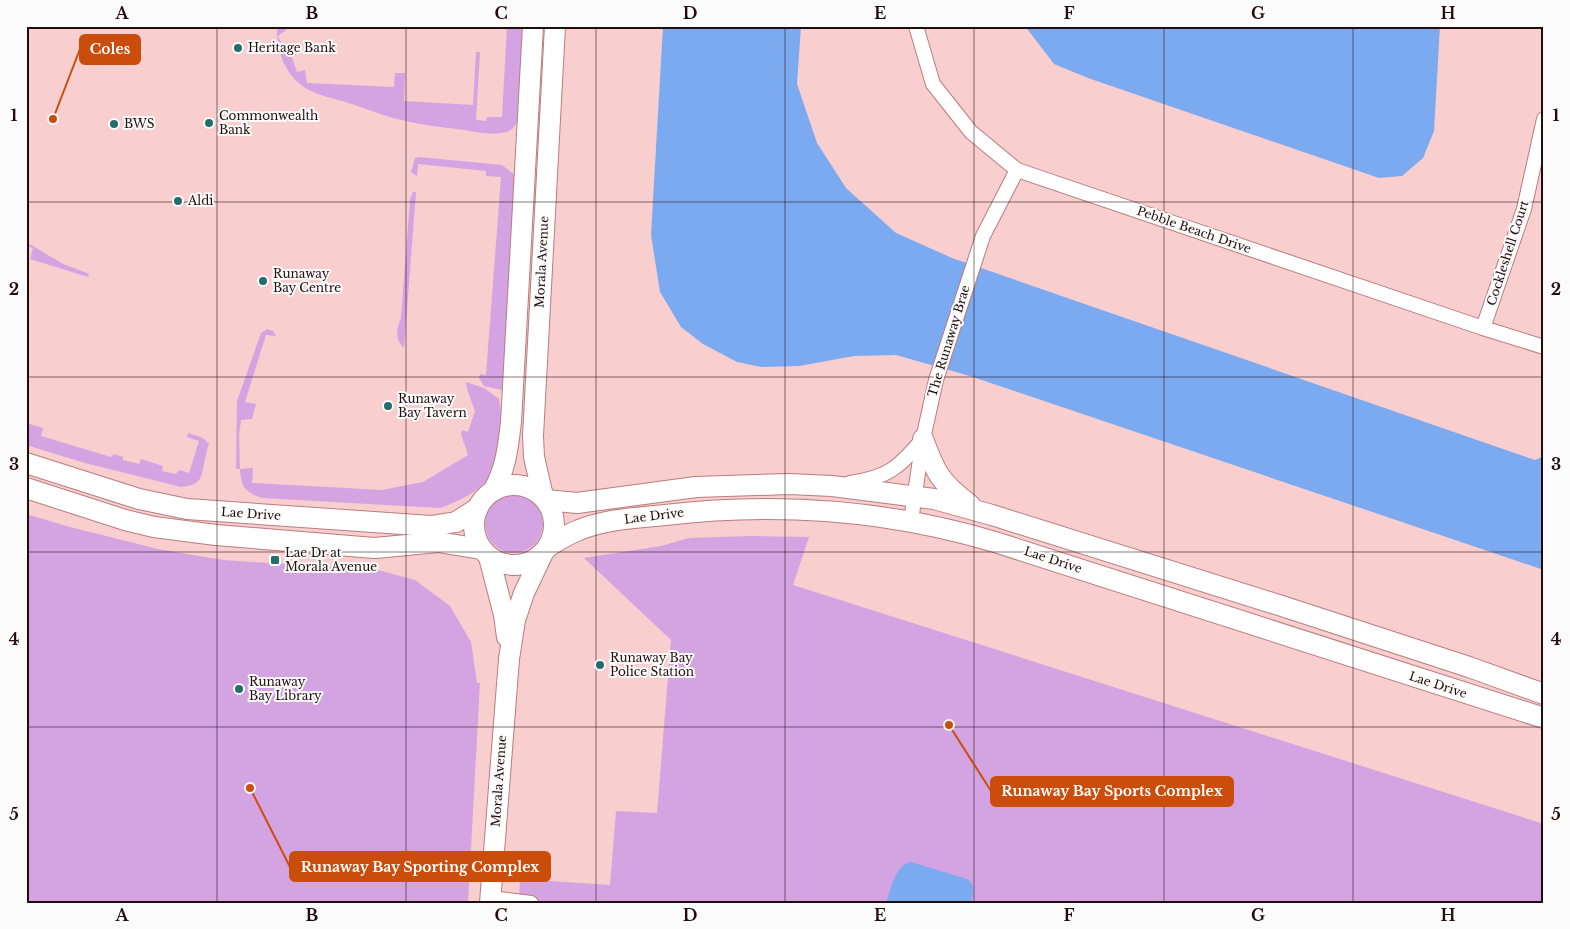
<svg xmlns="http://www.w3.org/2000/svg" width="1570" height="929" font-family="'Libre Baskerville',serif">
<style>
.green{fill:#d4a3e2}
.water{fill:#7caaf0}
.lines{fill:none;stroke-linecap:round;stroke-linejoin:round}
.street-casing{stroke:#bb7c7d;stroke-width:16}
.secondary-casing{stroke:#bb7c7d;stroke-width:22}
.street{stroke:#fff;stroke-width:14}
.secondary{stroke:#fff;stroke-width:20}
.grid{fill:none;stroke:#230c0d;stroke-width:1;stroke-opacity:0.55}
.poi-dot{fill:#216d70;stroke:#fbfbfb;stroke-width:2}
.labels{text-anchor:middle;stroke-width:4;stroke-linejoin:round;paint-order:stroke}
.poi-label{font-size:12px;fill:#230c0d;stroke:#fbfbfb;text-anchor:start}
.street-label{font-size:12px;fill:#230c0d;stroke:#fbfbfb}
.leader{fill:none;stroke:#ca4d0c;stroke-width:2}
.callout-dot{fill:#ca4d0c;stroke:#fbfbfb;stroke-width:2}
.callout{fill:#ca4d0c;stroke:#ca4d0c;stroke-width:2}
.callout-label{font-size:14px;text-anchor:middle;font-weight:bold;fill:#fff}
.neatline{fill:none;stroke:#230c0d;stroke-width:2}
.grid-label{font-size:16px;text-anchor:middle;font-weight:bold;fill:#230c0d}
</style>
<rect width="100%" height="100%" fill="#f8cece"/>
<g class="green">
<path d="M507,26h17l-6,93c-2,6 -5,11 -12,13 -13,4 -30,0 -42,-2 -24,-3 -48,-6 -71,-12 -17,-5 -34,-12 -51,-17 -14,-4 -30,-7 -42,-17 -16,-13 -23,-34 -23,-54l2,-3 8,2 -9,7 8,18 5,1 6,17 8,-2 2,13 87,4 1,-14h10l-1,28 69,4 3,-53h4l-4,68 10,1 1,-4h15z"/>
<polygon points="419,157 502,165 515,175 515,186 502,390 484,386 479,378 480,374 486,375 501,177 486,176 486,171 418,164 417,176 411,172 415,158"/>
<path d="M413,192h3l-12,156c-9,-8 -8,-19 -3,-30l9,-119z"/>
<polygon points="26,242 63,264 87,273 89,274 88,277 30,259 33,248 26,246"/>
<path d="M267,329l6,2 3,5 -10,-1 -21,67 11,2 -4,15 -11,1 -2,15 1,34 13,-1 -1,15 130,7 41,-8 45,-27 -7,-21 1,-4 6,2 7,-21 -8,-22 -1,-7 18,6 15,11c3,18 3,32 -1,49 -1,6 -2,13 -4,19 -7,22 -34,34 -54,41l-178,-10c-17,-6 -21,-11 -22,-29h-4l1,-68 24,-68z"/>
<path d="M26,423l17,5 -2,8 70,21 3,-3 9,3v3l16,4 2,-5 22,7 -1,5 14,3 3,-4 10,3 10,-32 -12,-4 1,-4 15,5 6,6c-2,6 -4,13 -5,20 -3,17 -5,21 -23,23l-96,-24 -59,-18z"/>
<circle cx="514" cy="524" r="29"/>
<polygon points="26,514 70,527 158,549 223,560 378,570 415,580 450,606 471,642 477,683 480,683 468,903 26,903"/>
<polygon points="751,536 809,537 793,585 1544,824 1544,903 519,903 520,879 610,885 616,811 657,813 671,640 584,558 661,546 689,538"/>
</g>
<g class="water">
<polygon points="663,26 801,26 797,84 817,143 846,188 896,233 952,258 1535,460 1544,456 1544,570 970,376 896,355 854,356 799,366 761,367 737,362 703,344 681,327 660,292 651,235"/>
<polygon points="1025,26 1440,26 1434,131 1423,158 1402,176 1379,178 1088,78 1054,64"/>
<path d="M911,862l56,17c10,7 6,14 4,24h-85c5,-13 9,-39 25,-41z"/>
</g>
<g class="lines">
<defs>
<g id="street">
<polyline points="916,26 933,84 971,132 1017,170 1483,328 1544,347"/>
<polyline points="1483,328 1524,209 1544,119"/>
<path d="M850,483c39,-6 48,-15 73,-44"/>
<polyline points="911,521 923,439 936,380 983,236 1017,170"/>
<polyline points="491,898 531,903"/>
</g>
<g id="secondary">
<path d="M923,439c13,35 17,43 47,66"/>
<polyline points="26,463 139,499 187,509 431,526 456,522 478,508"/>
<circle cx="514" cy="525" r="40"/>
<polyline points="26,488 125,520 154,527 216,535 362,547 375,548 438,542 481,549"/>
<path d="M493,491c13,-22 15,-44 18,-69l22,-396"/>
<polyline points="543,496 534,457 533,436 555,26"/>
<polyline points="546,500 577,503 696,487 789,484 832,486 934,499 992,515 1288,608 1469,667 1544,694"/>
<path d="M549,546c10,-6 19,-12 30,-16 27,-11 58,-12 86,-15 111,-13 223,-5 330,27l549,176"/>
<polyline points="489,557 504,615 507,637"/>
<polyline points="490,903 509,659 515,620 524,593 542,555"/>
</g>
</defs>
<use href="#street" class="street-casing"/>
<use href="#secondary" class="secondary-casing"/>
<use href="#street" class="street"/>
<use href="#secondary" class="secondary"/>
</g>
<path class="grid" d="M217,26v877M406,26v877M596,26v877M785,26v877M974,26v877M1164,26v877M1353,26v877M26,202h1518M26,377h1518M26,552h1518M26,727h1518"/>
<g class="poi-dot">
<circle cx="238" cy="48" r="5"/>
<circle cx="209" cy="123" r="5"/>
<circle cx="114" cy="124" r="5"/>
<circle cx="178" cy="201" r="5"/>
<circle cx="263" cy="281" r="5"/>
<circle cx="388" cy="406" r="5"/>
<rect x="270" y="555" width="10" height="10" rx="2.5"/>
<circle cx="600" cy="665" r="5"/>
<circle cx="239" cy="689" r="5"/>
</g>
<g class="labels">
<g class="poi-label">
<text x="248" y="52">Heritage Bank</text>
<text x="219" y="120">Commonwealth<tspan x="219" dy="14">Bank</tspan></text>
<text x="124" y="128">BWS</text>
<text x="188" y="205">Aldi</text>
<text x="273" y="278">Runaway<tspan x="273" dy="14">Bay Centre</tspan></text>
<text x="398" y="403">Runaway<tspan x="398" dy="14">Bay Tavern</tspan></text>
<text x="285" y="557">Lae Dr at<tspan x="285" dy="14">Morala Avenue</tspan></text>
<text x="610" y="662">Runaway Bay<tspan x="610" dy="14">Police Station</tspan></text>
<text x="249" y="686">Runaway<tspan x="249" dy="14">Bay Library</tspan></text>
</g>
<g class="street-label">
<text transform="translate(1194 230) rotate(19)" y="4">Pebble Beach Drive</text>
<text transform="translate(1508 253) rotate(-72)" y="4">Cockleshell Court</text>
<text transform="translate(542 262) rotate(-87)" y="4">Morala Avenue</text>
<text transform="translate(949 341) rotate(-73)" y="4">The Runaway Brae</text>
<text transform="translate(251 514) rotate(4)" y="4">Lae Drive</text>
<text transform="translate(654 516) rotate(-7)" y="4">Lae Drive</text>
<text transform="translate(1053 560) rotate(18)" y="4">Lae Drive</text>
<text transform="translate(1438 685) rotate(18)" y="4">Lae Drive</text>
<text transform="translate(499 781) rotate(-86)" y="4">Morala Avenue</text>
</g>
</g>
<path class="leader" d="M53 119L80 49M949 725L991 791M250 788L290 867"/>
<g class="callout-dot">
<circle cx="53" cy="119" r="5"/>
<circle cx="949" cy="725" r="5"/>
<circle cx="250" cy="788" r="5"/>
</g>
<g class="callout">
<rect x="80" y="35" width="60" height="29" rx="5"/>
<rect x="991" y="777" width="242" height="29" rx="5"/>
<rect x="290" y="852" width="260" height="29" rx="5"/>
</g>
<g class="callout-label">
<text x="110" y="54">Coles</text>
<text x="1112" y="796">Runaway Bay Sports Complex</text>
<text x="420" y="872">Runaway Bay Sporting Complex</text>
</g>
<rect width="1570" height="929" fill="none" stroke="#fbfbfb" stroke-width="55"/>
<rect x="28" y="28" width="1514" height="874" class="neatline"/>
<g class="grid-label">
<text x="122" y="19">A</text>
<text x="312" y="19">B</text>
<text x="501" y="19">C</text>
<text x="690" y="19">D</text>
<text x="880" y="19">E</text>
<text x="1069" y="19">F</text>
<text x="1258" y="19">G</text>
<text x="1448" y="19">H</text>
<text x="14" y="121">1</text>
<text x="1556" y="121">1</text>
<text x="14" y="295">2</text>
<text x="1556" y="295">2</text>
<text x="14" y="470">3</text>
<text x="1556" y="470">3</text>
<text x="14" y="645">4</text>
<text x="1556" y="645">4</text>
<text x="14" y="820">5</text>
<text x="1556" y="820">5</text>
<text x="122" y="921">A</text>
<text x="312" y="921">B</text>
<text x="501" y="921">C</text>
<text x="690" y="921">D</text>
<text x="880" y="921">E</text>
<text x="1069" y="921">F</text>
<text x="1258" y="921">G</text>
<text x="1448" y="921">H</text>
</g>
</svg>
